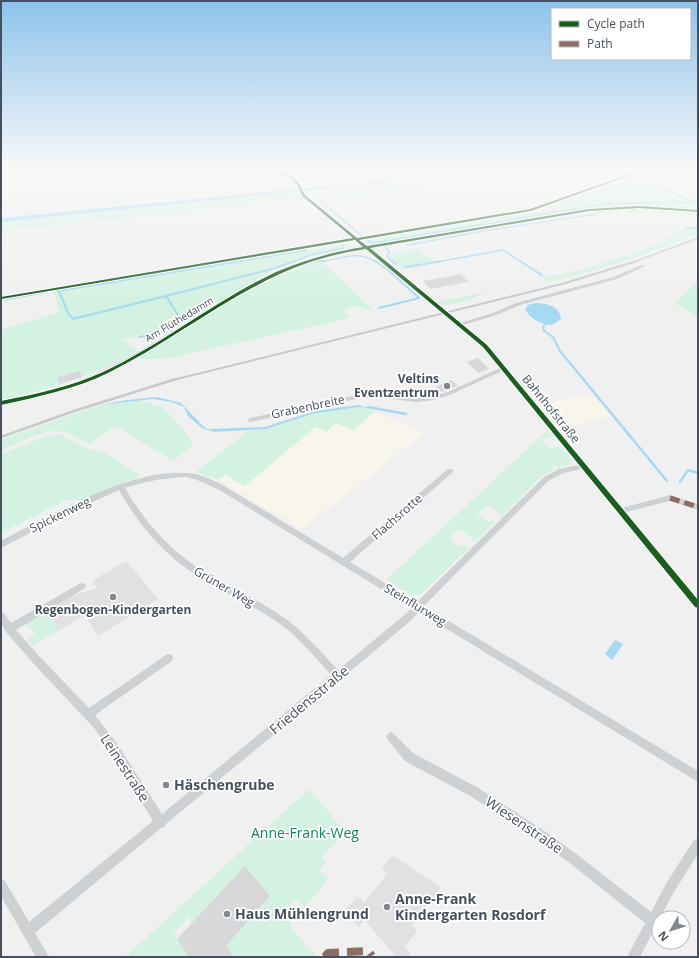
<svg xmlns="http://www.w3.org/2000/svg" width="699" height="958" font-family="'Open Sans',sans-serif">
<style>
.commercial{fill:#f8f5eb}
.education{fill:#e2e1e2}
.green{fill:#d3f2e2}
.water{fill:#a5daf2}
.lines{fill:none;stroke-linecap:round;stroke-linejoin:round}
.stream-far2{stroke:#a5daf2;stroke-width:1.5}
.stream-far1{stroke:#a5daf2;stroke-width:2}
.stream{stroke:#a5daf2;stroke-width:2.5}
.building{fill:#d8d8db}
.street{fill:#ced1d4;fill-rule:evenodd}
.secondary{fill:#ced1d5;fill-rule:evenodd}
.rail-far2{stroke:#c7c9cb;stroke-width:1.5}
.rail-far1{stroke:#c7c9cb;stroke-width:2}
.rail{stroke:#c7c9cb;stroke-width:2.5}
.quiet-far1{stroke:#8d6e63;stroke-width:5;stroke-dasharray:10 5;stroke-linecap:butt}
.quiet{stroke:#8d6e63;stroke-width:8;stroke-dasharray:16 8;stroke-linecap:butt}
.cycleway-casing{stroke:#fff;stroke-width:2}
.cycleway{fill:#1b5e20;fill-rule:evenodd}
.poi-dot{fill:#828891;stroke:#fff;stroke-width:1.5}
.labels{text-anchor:middle;stroke-width:3.5;stroke-linejoin:round;paint-order:stroke}
.far-street-label{font-size:10px;fill:#46505e;stroke:#fff}
.poi-label{font-size:12px;font-weight:bold;fill:#46505e;stroke:#fff;text-anchor:end}
.street-label{font-size:12px;fill:#46505e;stroke:#fff}
.near-street-label{font-size:14px;fill:#46505e;stroke:#fff}
.near-poi-label{font-size:14px;font-weight:bold;fill:#46505e;stroke:#fff;text-anchor:start}
.near-park-label{font-size:14px;fill:#0f8758;stroke:#fff}
</style>
<rect width="100%" height="100%" fill="#f1f0f0"/>
<g class="commercial">
<polygon points="591,393 611,416 557,429 537,405"/>
<polygon points="375,411 425,433 302,529 219,480 225,475 245,486 315,427 336,423 353,431"/>
</g>
<g class="education">
<polygon points="126,561 158,599 98,636 85,615 58,631 45,611 72,596 97,588 92,581"/>
<polygon points="393,855 441,888 412,925 417,931 405,947 411,954 408,957 397,957 364,920 359,927 345,911 357,896 364,903 387,874 382,869"/>
</g>
<g class="green">
<polygon points="45,168 57,168 1,183 1,180"/>
<polygon points="474,168 501,168 430,187 324,201 314,194 405,185"/>
<polygon points="630,178 683,201 698,200 698,209 653,206 621,207 374,245 366,244 363,241 543,210"/>
<polygon points="297,192 305,199 1,231 1,222"/>
<polygon points="617,210 656,210 698,213 698,216 650,212 589,214"/>
<path d="M698,225v8c-48,21 -98,37 -148,49l-46,-31 -104,19 -12,-15 29,-7 18,14 70,-13 40,28 38,-8 53,-16 26,-11 17,-12z"/>
<path d="M347,244l4,2 -40,8 -29,11 -100,59 -60,16 16,11c-45,25 -87,38 -137,49v-70l59,-18 -7,-20z"/>
<path d="M320,260l52,49 -8,1 -5,-5 -15,4 5,8 -16,5 -169,37h-25l3,-4c57,-34 115,-75 178,-95z"/>
<polygon points="698,280 698,317 674,303"/>
<polygon points="489,291 469,300 442,306 438,302"/>
<path d="M141,400l23,8 27,31 2,6 -20,16 -57,-35 -28,19c-8,-6 -15,-11 -24,-13 -20,-5 -46,12 -63,19v-11l99,-35z"/>
<polygon points="358,407 375,411 353,431 336,423 326,432 315,427 245,486 225,475 219,480 196,472 249,430 272,427 312,414"/>
<polygon points="548,430 553,436 541,439 549,449 561,446 572,460 571,464 558,468 556,465 552,466 554,469 542,476 501,517 498,511 487,505 477,515 488,522 496,521 475,542 470,536 459,529 449,539 459,546 471,546 420,595 411,595 386,580"/>
<polygon points="60,434 83,447 103,452 138,474 139,477 80,500 66,500 1,533 1,454 44,437"/>
<polygon points="45,611 58,631 32,646 27,640 35,634 25,623"/>
<path d="M309,789l36,42 -23,26 4,5 -6,8 8,9 -23,28 -8,-9 -12,12c5,19 19,35 34,47h-85l-8,-11 44,-50 -25,-30 -53,57 -4,-6 -14,16 15,24h-64z"/>
</g>
<g class="water">
<path d="M459,168h11c-38,11 -70,15 -109,17l-360,37v-4l366,-36 52,-3z"/>
<path d="M535,303c11,0 25,3 26,16l-9,6c-11,0 -23,-7 -27,-16l3,-4z"/>
<polygon points="157,397 181,403 203,426 208,429 265,427 315,411 358,405 370,408 358,407 312,414 266,429 214,432 202,428 188,416 184,407 171,402 153,399 100,405 127,400"/>
<polygon points="615,640 623,644 612,660 605,654"/>
</g>
<g class="lines">
<g class="stream-far2">
<polyline points="635,176 698,204"/>
<polyline points="1,181 52,168"/>
<polyline points="314,195 362,236"/>
<polyline points="685,229 698,227"/>
<polyline points="367,240 373,243 605,204 692,202"/>
<polyline points="408,245 483,231 597,214"/>
<polyline points="385,248 389,251 387,256 393,262"/>
<path d="M315,261c25,2 36,-14 61,1"/>
<polyline points="236,262 307,250"/>
<polyline points="292,262 311,255 344,248"/>
<polyline points="436,262 503,250 521,262"/>
</g>
<g class="stream-far1">
<polyline points="315,261 325,261"/>
<polyline points="375,261 388,270 419,298 379,308"/>
<polyline points="392,261 396,264"/>
<polyline points="520,261 528,266"/>
<polyline points="405,267 442,261"/>
<polyline points="529,267 542,275"/>
<polyline points="166,296 272,269 295,261"/>
<polyline points="1,300 47,292"/>
<polyline points="182,321 166,296 73,319 69,315 59,291 57,291 242,261"/>
<polyline points="547,322 543,327 544,331 553,337 560,351 584,380"/>
<polyline points="139,337 171,330"/>
</g>
<g class="stream">
<polyline points="583,379 667,481"/>
<polyline points="368,407 406,414"/>
<polyline points="680,482 688,470 698,473"/>
</g>
</g>
<g class="building">
<polygon points="461,274 468,282 430,289 423,281"/>
<polygon points="478,358 489,369 478,373 467,362"/>
<polygon points="80,371 82,377 60,384 57,377"/>
<polygon points="451,380 458,386 442,392 435,387"/>
<polygon points="245,866 270,896 226,946 234,957 189,957 177,939"/>
</g>
<g class="lines">
<g class="street">
<path d="M364,247h4l92,76 33,-10 23,-10 97,-26 28,-12 4,1 -28,13 -97,26 -23,10 -34,10 24,20 135,163 48,-13 28,9v6l-28,-9 -44,11 72,87v10l-3,-1 -113,-139 -19,4 -15,8 -124,125 274,165v11l-279,-170 -11,11 -67,56 -175,145 -1,3 -4,1 -126,105 14,24h-13l-35,-61v-17l4,2 24,41 124,-101 -34,-56 -24,-36 -63,-67 -26,-30 -5,-9v-11l3,1 7,10 68,-39 3,-1 3,1 1,2 -1,2 -69,42 23,26 50,52 77,-53 3,-1 3,1 1,3 -1,3 -77,54 23,30 44,69 169,-139c-16,-18 -32,-37 -51,-51 -27,-19 -57,-32 -84,-49 -34,-22 -58,-51 -77,-85l-50,23 -68,35v-7c49,-26 128,-72 185,-68 12,0 24,6 35,11l122,74 105,-89h4l1,2 -1,2 -102,89 67,40 127,-125 15,-8 20,-4 -77,-94 -50,23 -18,6 -17,2 -36,-4h-20l-111,24 -2,-1 -1,-1 1,-1 2,-1 111,-24h20l36,4 16,-2 15,-4 52,-24 -17,-21 -119,-98zM186,477l14,4 21,10 191,117 -10,9 -64,53c-17,-18 -33,-37 -52,-51 -27,-19 -57,-32 -85,-49 -32,-21 -57,-49 -76,-82 21,-7 39,-10 61,-11z"/>
<polygon points="391,732 394,734 413,753 480,789 549,834 579,856 651,912 667,882 694,840 698,839 698,854 675,890 660,918 659,918 659,920 640,957 627,957 645,923 571,864 541,842 472,797 405,761 388,740 386,737 388,734"/>
</g>
<path class="secondary" d="M639,205l59,4v4l-59,-4 -50,3 -247,42c-21,6 -41,12 -61,20 -61,27 -113,71 -173,100 -34,16 -71,24 -107,32v-6c35,-7 70,-14 102,-30 60,-28 112,-70 172,-98 21,-10 43,-16 66,-22l248,-42z"/>
<polyline class="rail-far2" points="634,262 698,238"/>
<polyline class="rail-far1" points="173,380 562,284 637,261"/>
<polyline class="rail" points="1,437 74,411 176,379"/>
<polyline class="quiet-far1" points="670,498 698,507"/>
<polyline class="quiet" points="325,957 328,953 368,951 372,956"/>
<defs>
<path id="cycleway" d="M273,168h3c16,8 22,9 29,27l52,43 173,-29 117,-41h4l-120,43 -172,29 8,6 222,-37 50,-3 59,4v2l-59,-4 -50,3 -219,37 117,97 211,255v8l-3,-1 -212,-260 -117,-98c-19,3 -38,7 -56,13 -73,25 -133,77 -202,111 -33,16 -71,24 -107,32v-4c35,-7 69,-14 102,-29 60,-28 113,-72 173,-100 28,-12 57,-20 87,-25l-8,-7 -354,59v-2l352,-59 -51,-42 -5,-11 -6,-7 -18,-9z"/>
</defs>
<use href="#cycleway" class="cycleway-casing"/>
<use href="#cycleway" class="cycleway"/>
</g>
<linearGradient id="sky" x2="0" y2="1"><stop stop-color="#8dc3ec"/><stop offset="0.56" stop-color="#f9f8f8"/><stop offset="1" stop-color="#f9f8f8" stop-opacity="0"/></linearGradient>
<rect width="699" height="302" fill="url(#sky)"/>
<g class="poi-dot">
<circle cx="447" cy="386" r="4"/>
<circle cx="113" cy="597" r="4"/>
<circle cx="166" cy="785" r="4"/>
<circle cx="387" cy="907" r="4"/>
<circle cx="227" cy="914" r="4"/>
</g>
<g class="labels">
<g class="far-street-label">
<text transform="translate(179 319) rotate(-31)" y="4">Am Flüthedamm</text>
</g>
<g class="poi-label">
<text x="439" y="383">Veltins<tspan x="439" dy="14">Eventzentrum</tspan></text>
<text x="113" y="614" text-anchor="middle">Regenbogen-Kindergarten</text>
</g>
<g class="street-label">
<text transform="translate(308 407) rotate(-12)" y="4">Grabenbreite</text>
<text transform="translate(551 409) rotate(51)" y="4">Bahnhofstraße</text>
<text transform="translate(60 515) rotate(-26)" y="4">Spickenweg</text>
<text transform="translate(397 517) rotate(-41)" y="4">Flachsrotte</text>
<text transform="translate(224 587) rotate(30)" y="4">Grüner Weg</text>
<text transform="translate(415 605) rotate(31)" y="4">Steinflurweg</text>
</g>
<g class="near-street-label">
<text transform="translate(309 700) rotate(-40)" y="5">Friedensstraße</text>
<text transform="translate(125 768) rotate(57)" y="5">Leinestraße</text>
<text transform="translate(524 825) rotate(34)" y="5">Wiesenstraße</text>
</g>
<g class="near-poi-label">
<text x="174" y="790">Häschengrube</text>
<text x="395" y="904">Anne-Frank<tspan x="395" dy="16">Kindergarten Rosdorf</tspan></text>
<text x="235" y="919">Haus Mühlengrund</text>
</g>
<g class="near-park-label">
<text x="305" y="838">Anne-Frank-Weg</text>
</g>
</g>
<rect width="699" height="958" fill="none" stroke="#46505e" stroke-width="4"/>
<rect x="551" y="8" width="140" height="52" fill="#ffffff" stroke="#b5b9bf"/>
<rect x="559" y="21" width="20" height="6" fill="#1b5e20" stroke="#b5b9bf"/>
<text x="587" y="28" font-size="12" fill="#46505e">Cycle path</text>
<rect x="559" y="41" width="20" height="6" fill="#8d6e63" stroke="#b5b9bf"/>
<text x="587" y="48" font-size="12" fill="#46505e">Path</text>
<g transform="translate(671 930) rotate(231)"><circle r="19" fill="#ffffff" stroke="#b5b9bf"/>
<path d="M0-3L7 15L0 10L-7 15Z" fill="#828891"/>
<text y="-6" font-size="11" font-weight="bold" text-anchor="middle" fill="#46505e">N</text>
</g>
</svg>
